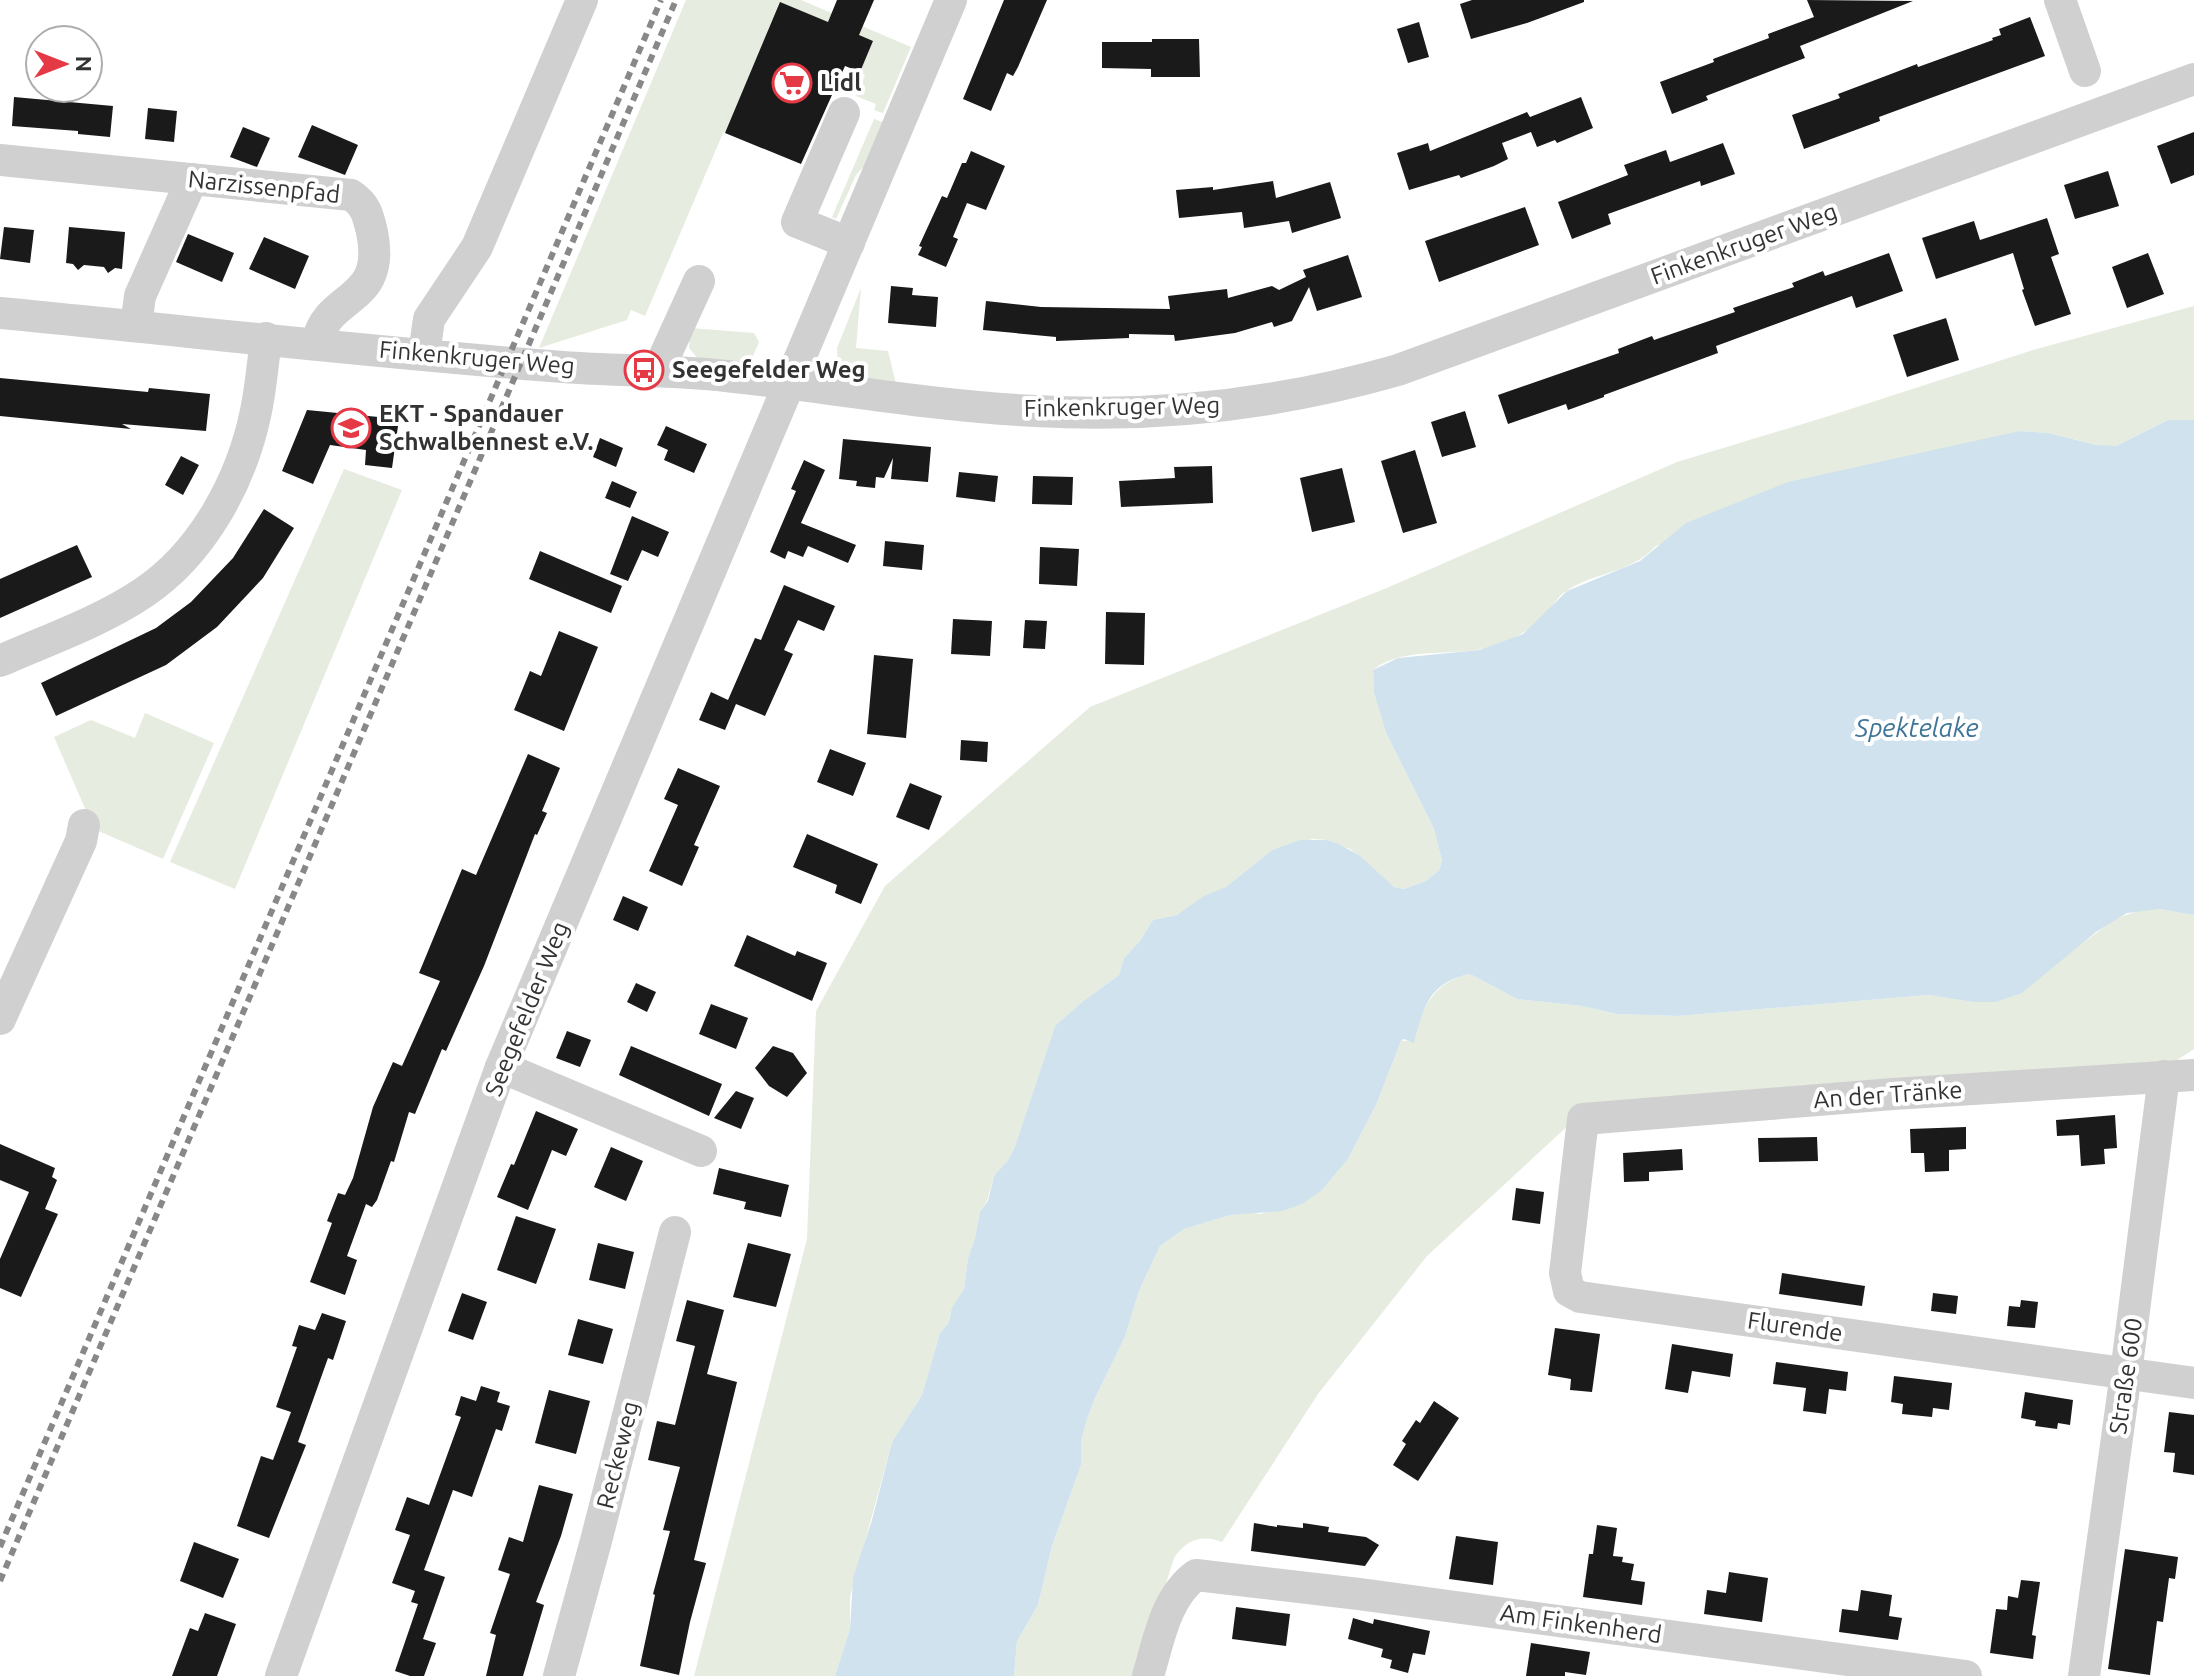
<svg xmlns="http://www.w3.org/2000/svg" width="2194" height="1676" font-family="Ubuntu,sans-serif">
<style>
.green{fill:#e6ecdf}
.water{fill:#cfe2ee}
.building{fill:#1a1a1a}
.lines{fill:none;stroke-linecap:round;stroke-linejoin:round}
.minor{stroke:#d0d0d0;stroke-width:32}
.rail{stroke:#888;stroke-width:6;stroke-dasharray:8 6;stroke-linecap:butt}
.labels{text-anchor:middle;stroke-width:8;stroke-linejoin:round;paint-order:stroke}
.poi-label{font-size:24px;font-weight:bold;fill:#333;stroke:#fff;text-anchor:start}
.street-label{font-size:24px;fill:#333;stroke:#fff}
.water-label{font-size:26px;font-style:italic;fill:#3f7597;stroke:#fff}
</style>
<rect width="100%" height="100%" fill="#fff"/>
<g class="green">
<polygon points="686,0 801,0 911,47 883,113 874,110 876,104 856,96 865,75 860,72 873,41 723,133 645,316 631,310 627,320 539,348"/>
<polygon points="874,119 888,124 875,154 856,175 836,219 832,217"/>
<polygon points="861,288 856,348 888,351 897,388 844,382 845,368 838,366 837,348"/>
<path d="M2194,306v114h-26l-52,26 -10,1 -58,-14 -28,-2 -364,115c-28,30 -69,26 -96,50 -6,6 -10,13 -16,19 -12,14 -28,23 -46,30 -37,14 -93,-1 -125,25l1,23 12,40 48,96 8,32 -3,9 -13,11 -22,8 -10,-2 -44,-38 -23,-9 -14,-1 -41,11 -46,37 -49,28 -24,5 -14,22 -15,16 -5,17 -37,27 -27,24 -40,120 -7,14 -14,16 -7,25 -7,10 -5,27 -7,20 -4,31 -14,25 -2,10 -8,9 -18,62 -30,47 -42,155v32l-15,47h-141l113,-437 9,-228 69,-125 205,-179 299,-120 288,-125 152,-46 204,-66z"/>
<polygon points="690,328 754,333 759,342 750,363 699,360 689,348"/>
<polygon points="344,469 402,490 235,889 170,862"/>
<polygon points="145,713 214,743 163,859 94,829 54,737 91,720 135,738"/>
<path d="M2143,909h16l35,6v134l-26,17 -596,56 -145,134 -109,138 -96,148c-21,-8 -36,-2 -48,16l-37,118h-123l3,-35 21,-36 14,-59 29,-81v-24l6,-22 8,-21 30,-61 14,-46 21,-45 24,-17 46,-14 15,-3 16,2 61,-24 26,-31 28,-54 25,-64 14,-1c7,-34 19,-58 55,-66l47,25 65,7 35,8 61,2 252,-21 43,7 99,-51 43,-32z"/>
</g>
<path class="water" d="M2168,420h26v495l-35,-6 -32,4 -31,19 -74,61 -27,9h-22l-44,-7 -251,21 -61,-2 -35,-8 -65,-7 -47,-25c-42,9 -46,33 -56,69l-10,-4 -3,2 -25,64 -28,54 -26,31 -20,14 -20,7 -52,4 -46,14 -24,17 -21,45 -14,46 -30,61 -8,21 -6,22v24l-29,81 -14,59 -21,36 -3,35h-179l15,-47 3,-51 19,-58 20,-78 30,-47 18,-62 8,-9 4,-16 12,-19 4,-31 7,-20 5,-27 8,-10 6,-25 14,-16 7,-14 40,-120 27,-24 37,-27 5,-17 15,-16 14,-22 24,-5 27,-19 22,-9 46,-37 28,-10h27l12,4 21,12 34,31 10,2 22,-8 13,-11 3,-9 -8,-32 -48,-96 -12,-40 -1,-23 25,-12 82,-8 43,-16 44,-43 73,-30 46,-38 102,-41 232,-51 28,2 49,12 19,1z"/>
<g class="building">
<polygon points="837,0 874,0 859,35 873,41 860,72 845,66 801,164 725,133 780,2 828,22"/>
<polygon points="1004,0 1047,0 1018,67 1013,76 1007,73 991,111 963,99"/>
<polygon points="1472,0 1584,0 1584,2 1527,23 1471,39 1460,4"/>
<polygon points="1807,0 1913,1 1800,46 1805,58 1706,96 1708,100 1672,114 1660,82 1714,62 1713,59 1769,38 1768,34 1814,17"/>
<polygon points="2030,17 2045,56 1879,117 1880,121 1804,149 1792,115 1840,98 1838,94 1891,74 1917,64 1918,67 1993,40 1992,38 2001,35 1999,29"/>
<polygon points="1419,22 1429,57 1408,63 1397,29"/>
<polygon points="1152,39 1199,39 1200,77 1151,77 1151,69 1102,68 1102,42 1152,42"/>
<polygon points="14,97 113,106 110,137 78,134 78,131 12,126"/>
<polygon points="1581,97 1593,128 1557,143 1555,140 1537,147 1531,132 1502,143 1508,159 1494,166 1461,178 1459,175 1409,190 1397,153 1428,143 1430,151 1527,112 1530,117"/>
<polygon points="148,108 177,111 174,142 145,139"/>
<polygon points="312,125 358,145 345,175 298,157"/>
<polygon points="243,127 270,138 257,167 230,157"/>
<polygon points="2194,132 2194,175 2171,184 2157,146"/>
<polygon points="1723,143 1735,174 1701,186 1700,181 1608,214 1611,224 1572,239 1558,202 1628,175 1624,165 1666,150 1670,162"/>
<polygon points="971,151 1005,166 986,210 967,203 953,237 958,239 946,267 918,255 922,247 919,246 942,196 947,198 962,163 966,163"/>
<polygon points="2108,171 2119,206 2075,219 2064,185"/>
<polygon points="1273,181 1276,198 1330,182 1341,218 1292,233 1289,221 1244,228 1242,212 1179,218 1176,190 1213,187 1213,190"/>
<polygon points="1525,207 1539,245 1439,282 1425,241"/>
<polygon points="2047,218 2059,254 2051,257 2071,314 2035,326 2022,290 2024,289 2013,253 1936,279 1922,238 1974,221 1980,240"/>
<polygon points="4,227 34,230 30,263 0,259"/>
<polygon points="69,227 125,232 122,269 115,268 108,273 104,267 84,265 78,270 73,264 66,263"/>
<polygon points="188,234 234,253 222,282 176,262"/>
<polygon points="264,237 309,256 295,289 249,269"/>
<polygon points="1889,253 1903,291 1856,308 1852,296 1716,346 1718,353 1604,395 1604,397 1568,410 1566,404 1508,424 1498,395 1619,353 1618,349 1652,336 1654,340 1735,312 1733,308 1794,287 1792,283 1823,271 1825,276"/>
<polygon points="2148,253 2164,294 2127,308 2112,267"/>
<polygon points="1348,255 1362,297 1317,311 1309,287 1292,321 1274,327 1272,322 1235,333 1175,341 1174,335 1129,334 1129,338 1056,341 1056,337 983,330 986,301 1041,307 1170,309 1168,296 1227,289 1228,298 1272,286 1279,290 1306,277 1303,270"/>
<polygon points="891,286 913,288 912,295 938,297 936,327 888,323"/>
<polygon points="1946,318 1959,360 1907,377 1893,335"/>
<polygon points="0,378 148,392 149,388 210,394 206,431 122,424 131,429 0,416"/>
<polygon points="307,410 399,419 392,468 365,465 366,450 330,445 313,484 282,471"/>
<polygon points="1465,411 1476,447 1442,457 1431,422"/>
<polygon points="666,426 707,444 694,473 664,460 668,450 657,445"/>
<polygon points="600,438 623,448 616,467 593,457"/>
<polygon points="843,439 931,447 928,482 891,479 893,458 884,478 876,477 875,488 856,486 857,481 839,479"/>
<polygon points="1415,450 1437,523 1403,533 1381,461"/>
<polygon points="181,456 199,465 183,495 165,485"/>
<polygon points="804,460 825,470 801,523 856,545 848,563 808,546 803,557 788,551 785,559 770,552 796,491 791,489"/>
<polygon points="1212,466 1213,503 1121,507 1119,481 1175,478 1174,467"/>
<polygon points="1342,468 1355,522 1312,532 1300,478"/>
<polygon points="959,472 998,476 995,502 956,497"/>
<polygon points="1033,476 1073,477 1072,505 1032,504"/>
<polygon points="612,481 637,492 630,508 605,498"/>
<polygon points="264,509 294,528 263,578 217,627 166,665 56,716 41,683 156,628 191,602 233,558"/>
<polygon points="632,516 669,532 658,557 642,550 628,581 610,574"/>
<polygon points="885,541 924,545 922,570 883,566"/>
<polygon points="77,545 92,577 0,618 0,579"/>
<polygon points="1040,547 1079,549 1077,586 1039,584"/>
<polygon points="540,551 622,586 611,613 529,579"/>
<polygon points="784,585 835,606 824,631 798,620 784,650 793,654 765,716 736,704 725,730 699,720 711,692 728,700 755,638 761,640"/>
<polygon points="1106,612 1145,613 1144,665 1105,664"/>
<polygon points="953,619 992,621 990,656 951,654"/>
<polygon points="1025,620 1047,621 1045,649 1023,648"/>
<polygon points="559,631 598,647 564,731 514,710 530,671 541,676"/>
<polygon points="874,655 913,659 906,738 867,734"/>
<polygon points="961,740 988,742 987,762 960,760"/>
<polygon points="830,749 866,763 853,796 817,782"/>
<polygon points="528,754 560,768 542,811 547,813 537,835 535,834 484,966 446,1051 442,1049 415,1114 409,1112 394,1162 391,1161 377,1200 372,1207 366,1204 347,1256 357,1260 345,1295 310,1282 332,1223 327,1221 338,1193 345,1195 353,1178 373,1107 393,1062 402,1066 440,981 419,973 462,869 476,875"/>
<polygon points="678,768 720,786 694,845 699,847 682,886 649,871 678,805 664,799"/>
<polygon points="910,783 942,796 929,830 896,817"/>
<polygon points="807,834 878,864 861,904 835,893 837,885 793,867"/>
<polygon points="623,896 648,907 638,931 613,920"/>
<polygon points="747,935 795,956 797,951 827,963 812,1001 734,966"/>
<polygon points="636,983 656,992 647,1012 627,1002"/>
<polygon points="711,1004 748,1018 736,1049 699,1034"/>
<polygon points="567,1031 591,1040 580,1067 556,1058"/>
<polygon points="631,1046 722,1084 709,1116 619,1075"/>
<polygon points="773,1046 793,1053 807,1073 787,1097 769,1086 755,1068"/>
<polygon points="736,1091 754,1098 741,1129 714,1118"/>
<polygon points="536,1111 578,1129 566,1156 552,1150 528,1210 497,1197 511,1164 514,1165"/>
<polygon points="2115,1115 2117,1148 2104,1149 2105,1164 2081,1166 2079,1135 2057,1136 2056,1120"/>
<polygon points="1966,1127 1966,1149 1949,1150 1949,1171 1925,1172 1924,1153 1911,1153 1910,1129"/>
<polygon points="1817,1137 1818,1161 1759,1162 1758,1138"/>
<polygon points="0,1144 55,1168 52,1177 57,1180 45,1209 58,1214 21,1297 0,1288 0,1259 29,1192 0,1180"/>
<polygon points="611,1147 643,1161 626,1201 594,1187"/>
<polygon points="1682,1149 1683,1170 1649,1172 1649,1181 1624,1182 1623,1153"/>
<polygon points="719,1168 789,1185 781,1217 744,1209 746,1202 713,1194"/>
<polygon points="1516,1188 1544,1192 1540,1224 1512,1220"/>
<polygon points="516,1216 556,1229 536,1284 497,1270"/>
<polygon points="598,1243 634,1252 625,1289 589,1280"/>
<polygon points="748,1243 791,1254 776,1307 733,1297"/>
<polygon points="1782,1273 1865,1286 1862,1306 1779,1294"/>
<polygon points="462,1293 487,1302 473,1340 448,1331"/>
<polygon points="1933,1293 1958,1296 1956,1314 1931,1311"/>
<polygon points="687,1300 724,1310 707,1374 737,1382 694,1560 706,1563 690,1622 679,1675 640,1666 655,1595 653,1594 670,1531 663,1530 680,1467 648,1460 657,1421 675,1425 695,1346 676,1341"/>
<polygon points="2021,1300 2038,1302 2035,1328 2007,1326 2009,1306 2020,1307"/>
<polygon points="322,1313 346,1321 333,1360 328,1358 298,1442 306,1445 269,1538 237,1526 261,1456 273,1460 291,1412 276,1407 297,1347 292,1346 299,1325 315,1330"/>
<polygon points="578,1319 613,1329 603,1364 568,1355"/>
<polygon points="1555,1328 1600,1334 1592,1392 1570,1390 1571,1379 1548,1375"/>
<polygon points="1672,1344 1733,1354 1730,1377 1692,1371 1688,1393 1665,1389"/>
<polygon points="1776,1362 1848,1372 1846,1391 1829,1389 1826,1414 1803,1411 1806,1388 1773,1384"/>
<polygon points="1894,1376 1952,1383 1949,1410 1933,1408 1932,1417 1902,1414 1903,1404 1891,1402"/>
<polygon points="481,1386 500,1392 497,1402 510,1406 502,1431 496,1429 472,1497 453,1490 424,1570 445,1577 423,1639 436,1643 424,1676 410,1676 395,1671 418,1604 411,1602 415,1591 392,1583 410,1535 395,1530 407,1497 429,1505 461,1417 455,1415 461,1396 476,1401"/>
<polygon points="549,1390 590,1401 576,1454 535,1443"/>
<polygon points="2025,1392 2073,1400 2070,1425 2058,1423 2057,1429 2035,1426 2036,1421 2021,1418"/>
<polygon points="1434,1401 1459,1418 1418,1481 1393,1465 1406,1444 1402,1441 1416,1420 1420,1423"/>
<polygon points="2169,1412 2194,1415 2194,1475 2173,1472 2175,1453 2164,1452"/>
<polygon points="539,1485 573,1494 561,1536 536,1602 544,1605 523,1676 486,1676 496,1635 490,1633 510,1574 498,1570 509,1537 523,1542"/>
<polygon points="1254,1523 1277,1527 1277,1525 1303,1528 1303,1523 1329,1527 1328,1532 1366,1537 1379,1545 1365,1566 1251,1551"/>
<polygon points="1597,1525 1617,1528 1613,1556 1623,1557 1622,1562 1634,1564 1631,1580 1645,1582 1642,1605 1583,1597 1589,1554 1593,1554"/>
<polygon points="1456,1536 1498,1542 1493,1585 1449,1579"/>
<polygon points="194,1542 239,1559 223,1598 180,1581"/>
<polygon points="2125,1549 2178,1557 2175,1579 2169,1578 2163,1622 2157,1621 2150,1675 2108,1669"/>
<polygon points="1729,1572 1768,1578 1762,1622 1704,1614 1707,1590 1726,1593"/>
<polygon points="2021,1580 2040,1582 2032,1635 2036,1636 2033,1659 1990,1653 1996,1609 2007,1610 2008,1596 2018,1598"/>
<polygon points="1861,1590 1892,1595 1889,1616 1902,1618 1898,1640 1839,1632 1842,1609 1858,1611"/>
<polygon points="1236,1607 1290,1614 1286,1646 1232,1639"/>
<polygon points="205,1613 236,1624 217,1676 172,1676 190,1628 198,1631"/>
<polygon points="1353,1618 1373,1624 1374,1619 1430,1631 1425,1655 1413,1653 1408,1673 1390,1668 1392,1660 1381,1657 1383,1649 1348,1639"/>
<polygon points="1531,1643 1590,1652 1586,1675 1565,1672 1565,1676 1526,1676"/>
</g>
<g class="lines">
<g class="minor">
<polyline points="2060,0 2085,71"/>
<polyline points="844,113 797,222 849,243"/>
<path d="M0,160l351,35c15,10 17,20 21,37 15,73 -46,60 -55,111"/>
<path d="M0,313c188,18 375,40 563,54 54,4 109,3 163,9 103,11 205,30 309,35 123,7 245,-7 363,-41l796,-291"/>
<polyline points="136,326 140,296 192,179"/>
<polyline points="424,354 429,319 477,247 582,0"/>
<polyline points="658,371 699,281"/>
<path d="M0,661c47,-21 100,-39 143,-68 60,-40 99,-113 113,-182 5,-24 7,-49 10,-73"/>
<polyline points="0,1019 81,841 84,825"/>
<polyline points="501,1067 701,1151"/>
<polyline points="2194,1075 1893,1094 1583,1119 1565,1273 1569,1291 1580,1297 2194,1383"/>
<polyline points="281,1676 501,1067 951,0"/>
<polyline points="559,1676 596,1541 675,1232"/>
<path d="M1148,1676c11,-36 17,-78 48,-101l163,19 607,82"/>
<polyline points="2084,1676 2126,1373 2164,1076"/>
</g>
<g class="rail">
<polyline points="0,1547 661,0"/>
<polyline points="0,1581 676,0"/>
</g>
</g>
<defs>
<symbol id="supermarket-ring" viewBox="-11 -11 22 22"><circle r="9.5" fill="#fff" stroke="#e63946" stroke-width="1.5"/><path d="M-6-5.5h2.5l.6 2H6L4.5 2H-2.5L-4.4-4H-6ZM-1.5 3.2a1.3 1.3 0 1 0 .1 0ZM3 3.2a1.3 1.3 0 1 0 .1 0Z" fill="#e63946"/></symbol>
<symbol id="bus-ring" viewBox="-11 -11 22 22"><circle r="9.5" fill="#fff" stroke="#e63946" stroke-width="1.5"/><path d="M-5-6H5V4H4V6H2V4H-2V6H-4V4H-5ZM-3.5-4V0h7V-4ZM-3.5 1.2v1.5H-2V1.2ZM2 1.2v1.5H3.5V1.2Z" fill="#e63946"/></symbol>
<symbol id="school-ring" viewBox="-11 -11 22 22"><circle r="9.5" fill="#fff" stroke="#e63946" stroke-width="1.5"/><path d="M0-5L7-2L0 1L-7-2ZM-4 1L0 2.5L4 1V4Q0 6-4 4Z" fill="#e63946"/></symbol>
</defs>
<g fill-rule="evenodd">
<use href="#supermarket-ring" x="770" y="61" width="44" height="44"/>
<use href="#bus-ring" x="622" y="348" width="44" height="44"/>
<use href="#school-ring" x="329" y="406" width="44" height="44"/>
</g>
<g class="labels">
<g class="poi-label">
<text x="820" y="91">Lidl</text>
<text x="672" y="378">Seegefelder Weg</text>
<text x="379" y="422">EKT - Spandauer<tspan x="379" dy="28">Schwalbennest e.V.</tspan></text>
</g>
<g class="street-label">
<text transform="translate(264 187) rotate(6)" y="8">Narzissenpfad</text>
<text transform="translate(1744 244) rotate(-20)" y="8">Finkenkruger Weg</text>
<text transform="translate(477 358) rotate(5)" y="8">Finkenkruger Weg</text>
<text transform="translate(1122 407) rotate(-1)" y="8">Finkenkruger Weg</text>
<text transform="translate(527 1009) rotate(-68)" y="8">Seegefelder Weg</text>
<text transform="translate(1888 1095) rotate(-4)" y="8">An der Tränke</text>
<text transform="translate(1795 1327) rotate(8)" y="8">Flurende</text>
<text transform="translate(2126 1376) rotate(-82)" y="8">Straße 600</text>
<text transform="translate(618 1455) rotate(-76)" y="8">Reckeweg</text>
<text transform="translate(1581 1624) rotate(8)" y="8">Am Finkenherd</text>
</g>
<g class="water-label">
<text x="1917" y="737">Spektelake</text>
</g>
</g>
<g transform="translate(64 64) rotate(90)"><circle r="38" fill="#ffffff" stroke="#adadad" stroke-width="2"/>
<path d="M0-6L14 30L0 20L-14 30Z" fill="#e63946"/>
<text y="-12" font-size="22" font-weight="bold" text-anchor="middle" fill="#333333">N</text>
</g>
</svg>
